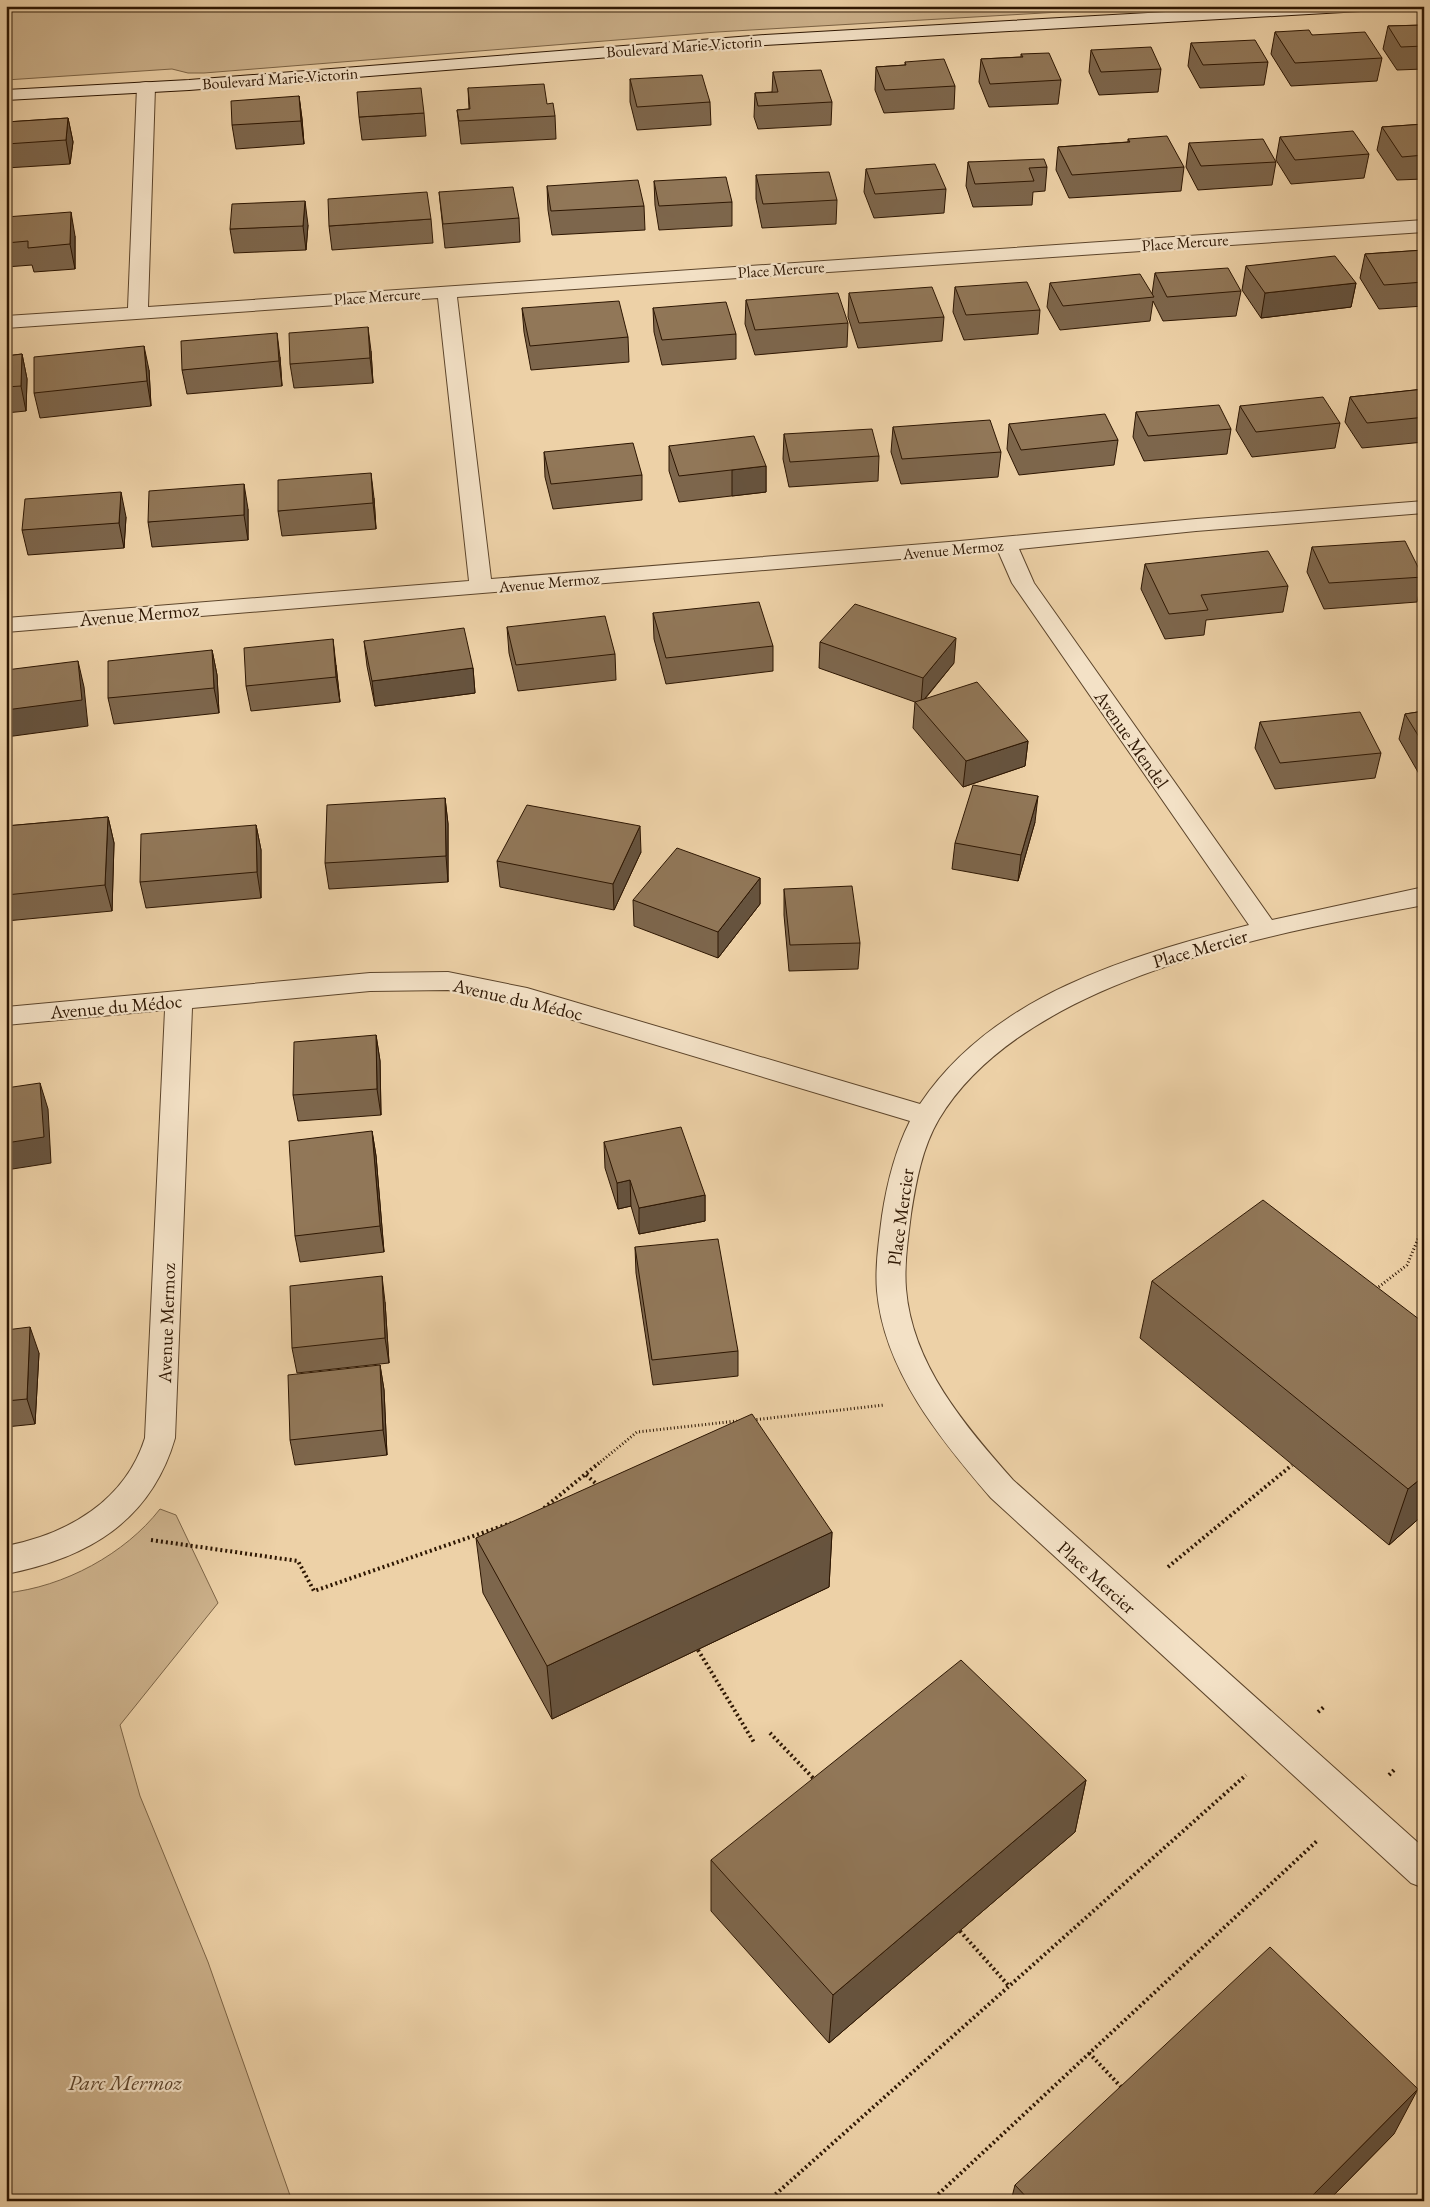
<svg xmlns="http://www.w3.org/2000/svg" width="1430" height="2207" font-family="'EB Garamond',serif">
<style>
.green{fill:#ccb18b;stroke:#7c6446}
.lines{fill:none;stroke-linecap:round;stroke-linejoin:round}
.street-casing{stroke:#5d452b;stroke-width:2}
.secondary-casing{stroke:#2d1602;stroke-width:2}
.path-far1{stroke:#2d1602;stroke-width:3;stroke-dasharray:1 2.5;stroke-linecap:butt}
.path{stroke:#2d1602;stroke-width:4;stroke-dasharray:2 3;stroke-linecap:butt}
.street{fill:#f3e1c6;fill-rule:evenodd}
.secondary{fill:#f3e1c6;fill-rule:evenodd}
.wall{fill:#7d664c;stroke:#2d1602}
.shaded-wall{fill:#66533e;stroke:#2d1602}
.building{fill:#917758;stroke:#2d1602}
.labels{text-anchor:middle;stroke-width:4.5;stroke-linejoin:round;paint-order:stroke}
.far-street-label{font-size:16px;fill:#2d1602;stroke:#f3e1c6}
.street-label{font-size:19px;fill:#2d1602;stroke:#f3e1c6}
.near-park-label{font-size:22px;font-style:italic;fill:#5d442b;stroke:#f3e1c6}
</style>
<rect width="100%" height="100%" fill="#edd1a7"/>
<filter id="stains"><feTurbulence type="fractalNoise" baseFrequency=".004" numOctaves="4"/><feColorMatrix values="0 0 0 0 .2 0 0 0 0 .09 0 0 0 0 .02 0 0 0 .5 -.17"/></filter>
<radialGradient id="worn" r=".72"><stop offset=".6" stop-color="#630" stop-opacity="0"/><stop offset="1" stop-color="#630" stop-opacity=".3"/></radialGradient>
<g class="green">
<polygon points="6,6 1163,6 717,32 204,73 188,73 172,69 6,80"/>
<path d="M160,1509l16,6 42,88 -98,122 20,71 68,166 84,239h-286v-608c58,-6 119,-39 154,-84z"/>
</g>
<g class="lines">
<defs>
<path id="street" d="M146,82l6,1 3,4 -7,220 1276,-87v12l-967,65 34,282 458,-37 247,-23 228,-18v12l-228,18 -177,18 15,34 238,337 152,-33v18c-149,28 -401,73 -485,214 -17,29 -23,63 -28,95 -3,25 -7,50 -5,75 6,75 59,137 107,191l411,368v40l-13,-5 -420,-385c-50,-58 -107,-127 -114,-207 -2,-25 2,-51 5,-75 5,-33 13,-65 28,-95l-384,-115 -78,-16 -78,1 -178,17 -17,430c-24,83 -87,120 -169,136v-28c62,-12 119,-45 139,-108l20,-428 -159,15v-18l364,-34 78,-1 79,16 393,116c73,-109 209,-148 329,-179l-237,-342 -14,-32 -992,81v-14l463,-37 -31,-283 -432,30v-12l122,-8 9,-221 3,-4z"/>
<polygon id="secondary" points="1271,6 1369,6 1361,11 765,45 189,90 6,100 6,90 189,80 765,35"/>
</defs>
<use href="#street" class="street-casing"/>
<use href="#secondary" class="secondary-casing"/>
<g class="path-far1">
<polyline points="1376,1289 1407,1265 1424,1225"/>
<polyline points="753,1420 884,1405"/>
<polyline points="598,1464 637,1432 737,1421"/>
</g>
<g class="path">
<polyline points="586,1475 600,1487"/>
<polyline points="544,1508 599,1463"/>
<polyline points="151,1540 298,1561 314,1591 511,1523"/>
<polyline points="1168,1567 1292,1465"/>
<polyline points="698,1650 755,1744"/>
<polyline points="1318,1712 1325,1706"/>
<polyline points="770,1733 815,1780"/>
<polyline points="1389,1775 1396,1768"/>
<polyline points="960,1931 1008,1985"/>
<polyline points="1089,2053 1123,2089"/>
<polyline points="768,2201 1246,1775"/>
<polyline points="931,2201 1318,1840"/>
</g>
<use href="#street" class="street"/>
<use href="#secondary" class="secondary"/>
</g>
<g class="wall">
<polygon points="1424,25 1424,69 1397,70 1383,49 1388,26"/>
<polygon points="1275,32 1312,35 1382,58 1377,81 1291,86 1271,54"/>
<polygon points="1191,43 1268,62 1264,85 1200,88 1188,66"/>
<polygon points="1091,50 1161,69 1158,92 1099,95 1089,72"/>
<polygon points="1021,54 1061,80 1058,104 989,107 979,82 981,59 1021,57"/>
<polygon points="905,62 955,86 954,109 884,113 875,90 876,67 905,65"/>
<polygon points="773,72 832,102 831,125 758,129 754,117 755,93 772,92"/>
<polygon points="630,79 710,102 711,125 637,130 630,102"/>
<polygon points="468,88 547,104 555,116 556,139 461,144 457,110 469,109"/>
<polygon points="299,96 302,119 304,144 236,149 232,125"/>
<polygon points="424,113 426,136 362,140 359,117"/>
<polygon points="68,118 73,142 70,164 6,168 6,122"/>
<polygon points="1424,124 1424,179 1397,180 1377,150 1382,127"/>
<polygon points="1280,137 1369,154 1364,178 1291,184 1276,160"/>
<polygon points="1128,139 1184,167 1181,191 1069,198 1056,170 1058,147 1128,142"/>
<polygon points="1189,143 1276,162 1272,185 1198,190 1186,167"/>
<polygon points="968,162 1047,167 1045,191 1033,192 1032,205 973,207 966,186"/>
<polygon points="866,169 946,189 944,213 874,218 864,192"/>
<polygon points="756,175 837,200 836,224 762,228 756,199"/>
<polygon points="654,181 732,202 732,226 659,230 655,205"/>
<polygon points="547,186 644,206 645,230 552,235 548,210"/>
<polygon points="439,192 519,218 520,242 445,248"/>
<polygon points="6,217 75,236 75,269 34,272 32,265 6,267"/>
<polygon points="431,219 433,243 332,250 329,226"/>
<polygon points="308,225 306,250 234,253 230,229"/>
<polygon points="1424,250 1424,306 1379,309 1360,278 1365,254"/>
<polygon points="1246,266 1356,283 1351,307 1261,318 1242,290"/>
<polygon points="1155,273 1241,291 1236,316 1163,321 1153,301 1150,321 1060,330 1047,307 1050,283 1152,294"/>
<polygon points="955,287 1040,310 1038,334 964,340 953,312"/>
<polygon points="849,293 944,317 942,341 858,348 848,317"/>
<polygon points="746,300 848,323 847,347 755,355 745,324"/>
<polygon points="522,308 628,337 629,362 531,370 524,332"/>
<polygon points="653,308 736,334 736,359 662,365 654,332"/>
<polygon points="371,351 373,383 294,388 290,364"/>
<polygon points="22,354 27,379 26,411 6,413 6,356"/>
<polygon points="280,357 282,386 187,394 182,370"/>
<polygon points="149,370 151,406 40,418 34,393"/>
<polygon points="1424,389 1424,442 1362,448 1345,422 1350,397"/>
<polygon points="1240,406 1340,423 1335,448 1252,457 1236,430"/>
<polygon points="1136,412 1231,429 1227,454 1144,461 1133,437"/>
<polygon points="1009,424 1118,440 1114,465 1019,475 1007,449"/>
<polygon points="893,427 1001,452 998,477 901,484 891,452"/>
<polygon points="784,434 879,456 878,481 789,487 783,459"/>
<polygon points="669,446 766,466 766,492 679,502 669,471"/>
<polygon points="544,452 642,475 642,500 553,509 545,477"/>
<polygon points="374,498 376,529 282,536 278,511"/>
<polygon points="248,509 248,540 152,547 148,522"/>
<polygon points="126,517 124,548 28,555 22,530"/>
<polygon points="1312,547 1423,577 1417,602 1324,609 1307,572"/>
<polygon points="1424,550 1424,562 1422,558"/>
<polygon points="1145,564 1288,586 1283,612 1206,620 1204,635 1165,639 1141,589"/>
<polygon points="653,613 773,646 773,671 666,684 654,639"/>
<polygon points="507,627 615,654 616,680 518,691 509,653"/>
<polygon points="364,641 473,668 475,693 375,706 367,666"/>
<polygon points="820,642 954,663 925,699 1028,741 1025,766 963,787 913,728 915,702 819,668"/>
<polygon points="212,650 217,675 219,713 114,724 108,698"/>
<polygon points="336,665 340,702 251,711 246,686"/>
<polygon points="1424,711 1424,779 1422,779 1399,739 1405,714"/>
<polygon points="1260,722 1381,753 1375,778 1275,789 1255,748"/>
<polygon points="445,798 448,824 448,882 329,889 325,863"/>
<polygon points="108,817 114,843 112,911 6,921 6,826"/>
<polygon points="1035,822 1018,881 952,869 955,843"/>
<polygon points="256,825 261,850 261,898 146,908 140,882"/>
<polygon points="641,852 614,910 500,887 497,861"/>
<polygon points="760,878 760,904 718,958 634,926 633,900"/>
<polygon points="784,889 860,943 858,969 789,971 784,915"/>
<polygon points="376,1035 380,1061 381,1115 298,1121 293,1095"/>
<polygon points="372,1131 376,1156 384,1252 300,1262 295,1236"/>
<polygon points="604,1142 705,1195 705,1221 639,1234 631,1206 618,1209 605,1168"/>
<polygon points="635,1247 738,1351 738,1376 653,1385 636,1273"/>
<polygon points="1152,1281 1424,1323 1424,1514 1389,1545 1140,1338"/>
<polygon points="385,1302 389,1363 297,1373 292,1348"/>
<polygon points="6,1330 39,1353 35,1424 6,1427"/>
<polygon points="380,1365 384,1390 387,1455 295,1465 290,1440"/>
<polygon points="832,1532 829,1587 552,1719 483,1593 476,1538"/>
<polygon points="1086,1780 1075,1832 829,2043 711,1911 711,1860"/>
<polygon points="1394,2134 1328,2201 1011,2201 1015,2185"/>
</g>
<g class="shaded-wall">
<polygon points="299,96 302,119 304,144 301,121"/>
<polygon points="68,118 73,142 70,164 66,140"/>
<polygon points="305,201 308,225 306,250 303,226"/>
<polygon points="71,212 75,236 75,269 70,244"/>
<polygon points="1356,283 1351,307 1261,318 1265,293"/>
<polygon points="368,327 371,351 373,383 370,358"/>
<polygon points="277,333 280,357 282,386 279,361"/>
<polygon points="144,346 149,370 151,406 147,381"/>
<polygon points="22,354 27,379 26,411 21,386"/>
<polygon points="766,466 766,492 732,496 732,470"/>
<polygon points="371,473 374,498 376,529 373,503"/>
<polygon points="244,484 248,509 248,540 244,515"/>
<polygon points="121,492 126,517 124,548 119,523"/>
<polygon points="956,638 954,663 921,703 923,678"/>
<polygon points="333,639 336,665 340,702 336,677"/>
<polygon points="212,650 217,675 219,713 214,688"/>
<polygon points="78,661 84,687 88,726 6,737 6,710"/>
<polygon points="473,668 475,693 375,706 372,681"/>
<polygon points="1028,741 1025,766 963,787 966,761"/>
<polygon points="1038,796 1035,822 1018,881 1021,855"/>
<polygon points="445,798 448,824 448,882 446,856"/>
<polygon points="108,817 114,843 112,911 105,885"/>
<polygon points="256,825 261,850 261,898 257,872"/>
<polygon points="640,826 641,852 614,910 613,884"/>
<polygon points="760,878 760,904 718,958 718,932"/>
<polygon points="376,1035 380,1061 381,1115 377,1089"/>
<polygon points="40,1083 48,1109 51,1163 6,1170 6,1143"/>
<polygon points="372,1131 376,1156 384,1252 380,1226"/>
<polygon points="630,1180 631,1206 618,1209 617,1183"/>
<polygon points="705,1195 705,1221 639,1234 639,1208"/>
<polygon points="382,1276 385,1302 389,1363 385,1338"/>
<polygon points="30,1327 39,1353 35,1424 27,1399"/>
<polygon points="380,1365 384,1390 387,1455 383,1430"/>
<polygon points="1424,1476 1424,1514 1389,1545 1408,1489"/>
<polygon points="832,1532 829,1587 552,1719 547,1666"/>
<polygon points="1086,1780 1075,1832 829,2043 833,1995"/>
<polygon points="1418,2089 1394,2134 1328,2201 1307,2201"/>
</g>
<g class="building">
<polygon points="1424,25 1424,46 1401,47 1388,26"/>
<polygon points="1309,30 1312,35 1365,32 1382,58 1295,63 1275,32"/>
<polygon points="1255,40 1268,62 1203,65 1191,43"/>
<polygon points="1151,47 1161,69 1101,72 1091,50"/>
<polygon points="1049,53 1061,80 990,84 981,59 1023,57 1021,54"/>
<polygon points="944,59 955,86 885,90 876,67 906,65 905,62"/>
<polygon points="821,70 832,102 758,106 755,93 778,92 773,72"/>
<polygon points="702,75 710,102 637,107 630,79"/>
<polygon points="544,84 547,104 553,103 555,116 459,121 457,110 470,109 468,88"/>
<polygon points="421,88 424,113 359,117 357,92"/>
<polygon points="299,96 301,121 232,125 231,101"/>
<polygon points="68,118 66,140 6,144 6,122"/>
<polygon points="1424,124 1424,155 1402,157 1382,127"/>
<polygon points="1353,131 1369,154 1295,160 1280,137"/>
<polygon points="1167,136 1184,167 1072,175 1058,147 1130,142 1128,139"/>
<polygon points="1263,139 1276,162 1201,166 1189,143"/>
<polygon points="1044,159 1047,167 1029,168 1034,181 975,184 968,162"/>
<polygon points="935,164 946,189 875,194 866,169"/>
<polygon points="829,172 837,200 763,204 756,175"/>
<polygon points="726,177 732,202 659,206 654,181"/>
<polygon points="638,180 644,206 551,211 547,186"/>
<polygon points="513,187 519,218 443,224 439,192"/>
<polygon points="427,192 431,219 329,226 328,199"/>
<polygon points="305,201 303,226 230,229 232,204"/>
<polygon points="71,212 70,244 28,248 28,241 6,243 6,217"/>
<polygon points="1424,250 1424,282 1384,285 1365,254"/>
<polygon points="1335,256 1356,283 1265,293 1246,266"/>
<polygon points="1228,268 1241,291 1167,297 1155,273"/>
<polygon points="1140,274 1154,297 1063,306 1050,283"/>
<polygon points="1027,282 1040,310 966,315 955,287"/>
<polygon points="932,287 944,317 859,323 849,293"/>
<polygon points="838,293 848,323 755,330 746,300"/>
<polygon points="619,301 628,337 530,346 522,308"/>
<polygon points="726,302 736,334 662,340 653,308"/>
<polygon points="368,327 370,358 290,364 289,333"/>
<polygon points="277,333 279,361 182,370 181,341"/>
<polygon points="144,346 147,381 34,393 34,357"/>
<polygon points="22,354 21,386 6,387 6,356"/>
<polygon points="1424,389 1424,417 1416,418 1367,423 1350,397"/>
<polygon points="1323,397 1340,423 1256,432 1240,406"/>
<polygon points="1219,405 1231,429 1148,436 1136,412"/>
<polygon points="1105,414 1118,440 1021,450 1009,424"/>
<polygon points="990,420 1001,452 902,459 893,427"/>
<polygon points="872,429 879,456 790,462 784,434"/>
<polygon points="754,436 766,466 679,476 669,446"/>
<polygon points="633,443 642,475 551,484 544,452"/>
<polygon points="371,473 373,503 278,511 278,480"/>
<polygon points="244,484 244,515 148,522 149,491"/>
<polygon points="121,492 119,523 22,530 25,499"/>
<polygon points="1405,541 1423,577 1329,583 1312,547"/>
<polygon points="1268,551 1288,586 1201,595 1208,610 1169,614 1145,564"/>
<polygon points="759,602 773,646 666,658 653,613"/>
<polygon points="855,604 956,638 923,678 820,642"/>
<polygon points="605,616 615,654 516,665 507,627"/>
<polygon points="464,628 473,668 372,681 364,641"/>
<polygon points="333,639 336,677 246,686 244,648"/>
<polygon points="212,650 214,688 108,698 108,661"/>
<polygon points="78,661 82,700 6,710 6,670"/>
<polygon points="977,682 1028,741 966,761 915,702"/>
<polygon points="1424,711 1424,745 1405,714"/>
<polygon points="1360,712 1381,753 1280,763 1260,722"/>
<polygon points="973,785 1038,796 1021,855 955,843"/>
<polygon points="445,798 446,856 325,863 327,805"/>
<polygon points="527,805 640,826 613,884 497,861"/>
<polygon points="108,817 105,885 6,895 6,826"/>
<polygon points="256,825 257,872 140,882 141,834"/>
<polygon points="677,848 760,878 718,932 633,900"/>
<polygon points="852,886 860,943 790,945 784,889"/>
<polygon points="376,1035 377,1089 293,1095 294,1042"/>
<polygon points="40,1083 44,1137 6,1143 6,1088"/>
<polygon points="681,1127 705,1195 639,1208 630,1180 617,1183 604,1142"/>
<polygon points="372,1131 380,1226 295,1236 289,1141"/>
<polygon points="1263,1200 1424,1323 1424,1476 1408,1489 1152,1281"/>
<polygon points="718,1239 738,1351 652,1360 635,1247"/>
<polygon points="382,1276 385,1338 292,1348 290,1286"/>
<polygon points="30,1327 27,1399 6,1401 6,1330"/>
<polygon points="380,1365 383,1430 290,1440 288,1375"/>
<polygon points="752,1414 832,1532 547,1666 476,1538"/>
<polygon points="961,1660 1086,1780 833,1995 711,1860"/>
<polygon points="1270,1947 1418,2089 1307,2201 1030,2201 1015,2185"/>
</g>
<g class="labels">
<g class="far-street-label">
<text transform="translate(684 46) rotate(-4)" y="6">Boulevard Marie-Victorin</text>
<text transform="translate(280 78) rotate(-4)" y="6">Boulevard Marie-Victorin</text>
<text transform="translate(1185 242) rotate(-4)" y="6">Place Mercure</text>
<text transform="translate(781 269) rotate(-4)" y="6">Place Mercure</text>
<text transform="translate(377 296) rotate(-4)" y="6">Place Mercure</text>
<text transform="translate(953 549) rotate(-5)" y="6">Avenue Mermoz</text>
<text transform="translate(549 582) rotate(-5)" y="6">Avenue Mermoz</text>
</g>
<g class="street-label">
<text transform="translate(139 614) rotate(-5)" y="7">Avenue Mermoz</text>
<text transform="translate(1132 739) rotate(55)" y="7">Avenue Mendel</text>
<text transform="translate(1200 948) rotate(-16)" y="7">Place Mercier</text>
<text transform="translate(518 999) rotate(13)" y="7">Avenue du Médoc</text>
<text transform="translate(116 1006) rotate(-5)" y="7">Avenue du Médoc</text>
<text transform="translate(900 1217) rotate(-82)" y="7">Place Mercier</text>
<text transform="translate(166 1323) rotate(-88)" y="7">Avenue Mermoz</text>
<text transform="translate(1097 1577) rotate(42)" y="7">Place Mercier</text>
</g>
<g class="near-park-label">
<text x="125" y="2090">Parc Mermoz</text>
</g>
</g>
<rect width="1430" height="2207" fill="none" stroke="#edd1a7" stroke-width="25"/>
<rect x="8" y="8" width="1415" height="2192" fill="none" stroke="#2d1602" stroke-width="2.5"/>
<rect x="12" y="12" width="1405" height="2182" fill="none" stroke="#2d1602"/>
<rect width="100%" height="100%" filter="url(#stains)"/>
<rect width="100%" height="100%" fill="url(#worn)"/>
</svg>
